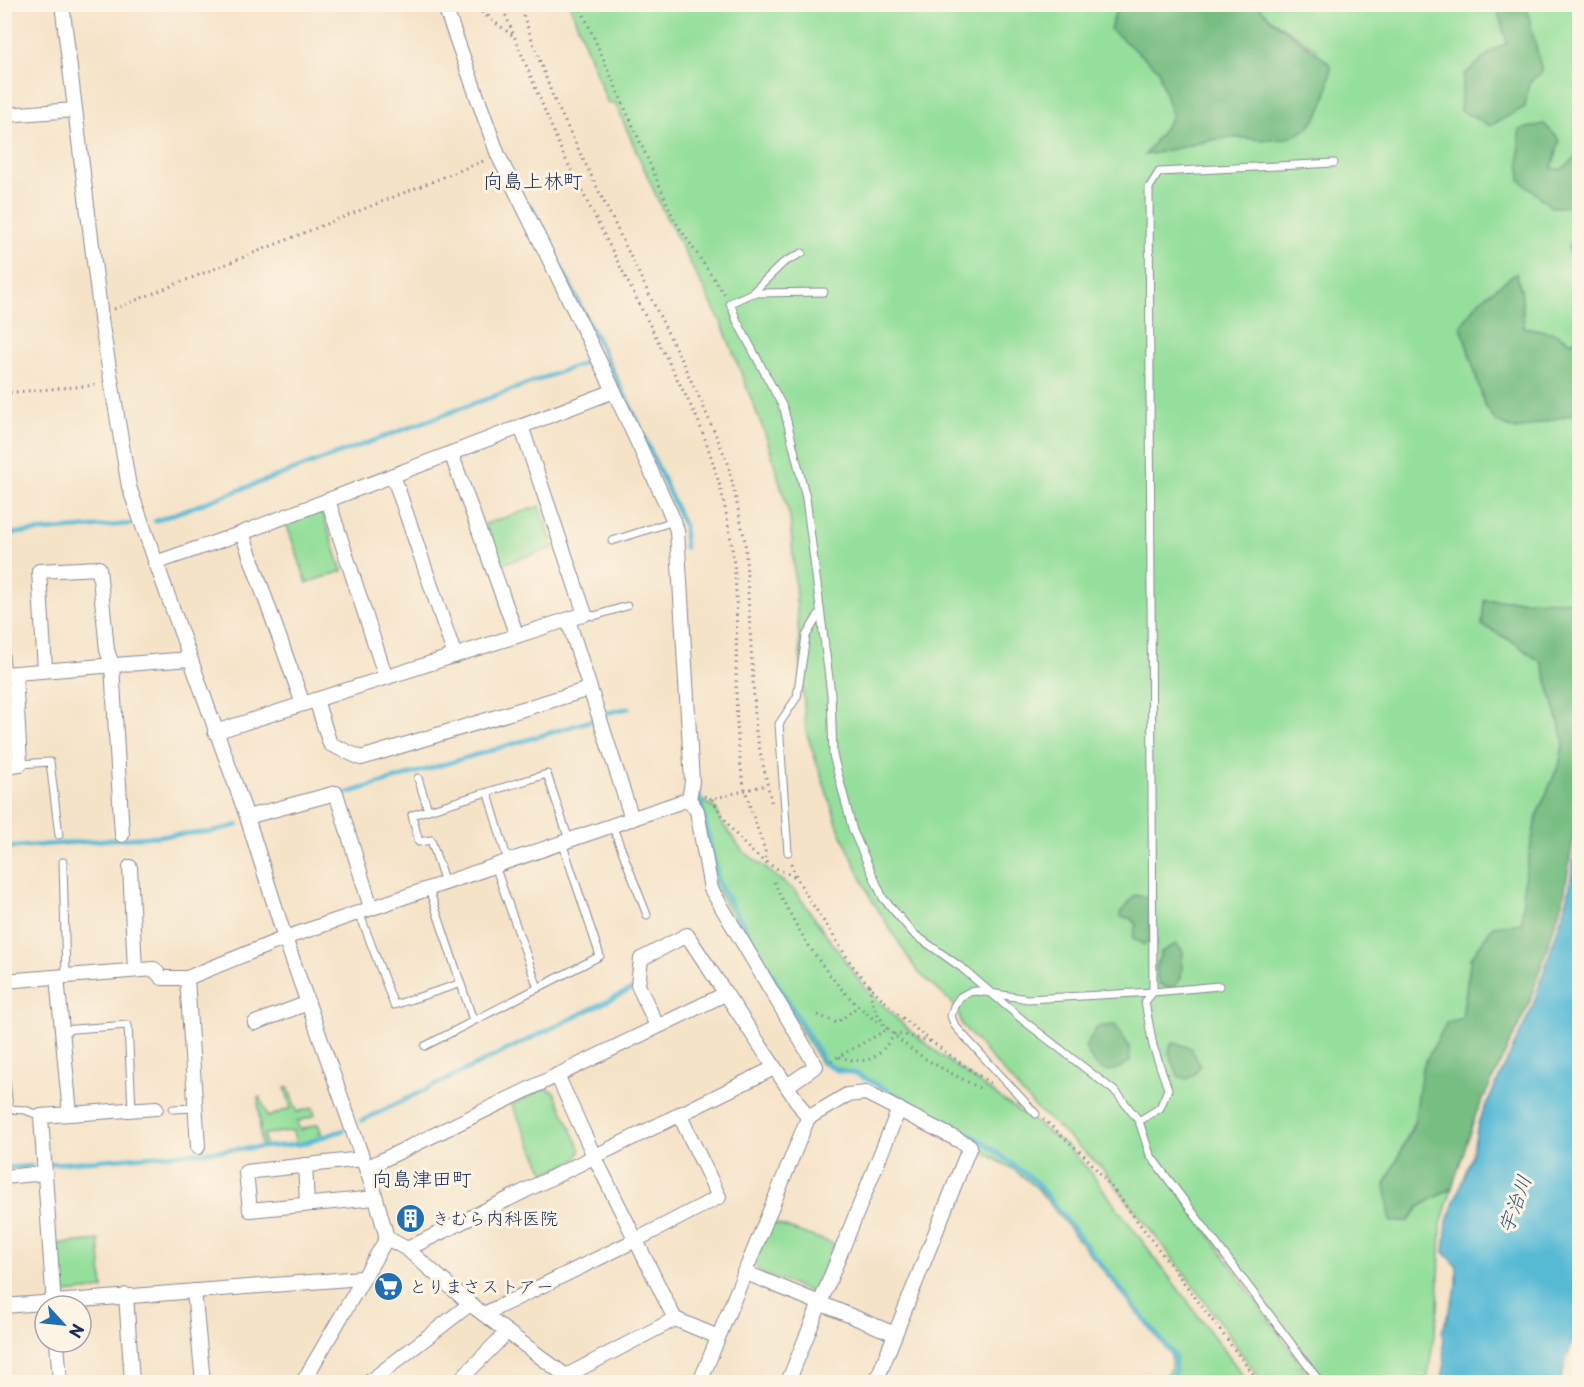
<svg xmlns="http://www.w3.org/2000/svg" width="1584" height="1387" font-family="'Playpen Sans','Klee One',sans-serif">
<style>
.green{fill:#94df9b;stroke:#58877c;stroke-width:1.5}
.forest{fill:#77be83;stroke:#497670;stroke-width:1.5}
.water{fill:#57bad5;stroke:#39749a;stroke-width:1.5}
.lines{fill:none;stroke-linecap:round;stroke-linejoin:round}
.stream{stroke:#57bad5;stroke-width:4.5}
.service-casing{stroke:#888993;stroke-width:9}
.minor-casing{stroke:#888993;stroke-width:16}
.path{stroke:#888993;stroke-width:3;stroke-dasharray:1.5 4.5;stroke-linecap:butt}
.service{stroke:#fff;stroke-width:7}
.minor{stroke:#fff;stroke-width:14}
.labels{text-anchor:middle;stroke-width:6;stroke-linejoin:round;paint-order:stroke}
.poi-label{font-size:18px;fill:#1b2f5e;stroke:#fcf5e5;text-anchor:start}
.neighbourhood-label{font-size:20px;fill:#1b2f5e;stroke:#fcf5e5}
.water-label{font-size:20px;font-style:italic;fill:#2d5982;stroke:#fcf5e5}
</style>
<rect width="100%" height="100%" fill="#fcf5e5"/>
<filter id="ink" filterUnits="userSpaceOnUse"><feTurbulence type="fractalNoise" baseFrequency=".0167" numOctaves="2"/><feDisplacementMap in="SourceGraphic" scale="12" xChannelSelector="R" yChannelSelector="G"/><feConvolveMatrix kernelMatrix="1 2 1 2 8 2 1 2 1" color-interpolation-filters="sRGB"/></filter>
<filter id="wash" filterUnits="userSpaceOnUse"><feTurbulence type="fractalNoise" baseFrequency=".008" numOctaves="4" result="noise"/><feDisplacementMap in="SourceGraphic" scale="24" xChannelSelector="R" yChannelSelector="G"/><feGaussianBlur stdDeviation="1.35" result="paint"/><feColorMatrix in="noise" values="0 0 0 0 0 0 0 0 0 0 0 0 0 0 0 0 0 1.4 0 .05"/><feComposite in="paint" operator="in"/></filter>
<g filter="url(#wash)">
<rect width="100%" height="100%" fill="#f5e3c8"/>
<g class="green">
<polygon points="570,5 1118,5 1111,29 1158,69 1172,117 1146,155 1226,137 1273,140 1316,49 1268,17 1258,5 1579,5 1579,155 1561,170 1552,168 1544,124 1519,130 1551,207 1579,206 1579,227 1568,247 1579,289 1579,336 1571,342 1555,333 1524,327 1521,290 1461,326 1485,406 1516,430 1579,412 1580,601 1484,600 1515,643 1542,663 1564,740 1560,762 1537,815 1524,881 1522,923 1471,958 1462,1018 1385,1185 1408,1221 1420,1206 1452,1188 1441,1224 1438,1309 1427,1382 1324,1382 1155,1157 1313,1382 1262,1382 1188,1278 1102,1168 1031,1103 962,1025 959,1015 951,1002 917,971 871,899 839,829 806,731 790,517 767,439 722,324 662,209 615,103 608,104"/>
<polygon points="540,506 554,548 501,564 485,524"/>
<polygon points="314,510 323,515 342,571 307,583 286,523"/>
<path d="M703,801l13,8 6,14 20,27 53,41 69,96 43,41 37,30 122,87 22,24 160,213h-92c11,-8 20,-14 14,-28l-133,-166 -24,-19 -34,-19v-11l-121,-65 -37,-11 -106,-176 -17,-85z"/>
<polygon points="288,1087 297,1112 313,1108 315,1115 297,1122 300,1130 318,1124 321,1131 318,1134 321,1133 323,1137 296,1144 293,1131 264,1134 265,1147 261,1147 258,1098 260,1097 268,1117 291,1108 285,1088"/>
<polygon points="544,1088 554,1092 581,1150 576,1160 545,1173 512,1105"/>
<polygon points="771,1222 834,1244 817,1286 810,1292 759,1272 755,1262"/>
<polygon points="99,1240 103,1289 67,1293 59,1286 57,1244"/>
</g>
<g class="forest">
<path d="M1118,5h140c20,26 51,37 73,61 -3,37 -14,72 -58,74 -15,1 -31,-4 -46,-2 -27,2 -55,13 -82,17l27,-38 -14,-48 -48,-40z"/>
<polygon points="1500,5 1526,5 1542,72 1529,83 1525,107 1490,126 1460,110 1464,75 1495,49 1507,43 1499,16"/>
<polygon points="1544,124 1560,140 1552,168 1561,170 1579,155 1579,206 1551,207 1520,180 1519,130"/>
<polygon points="1579,227 1580,227 1579,289 1568,247"/>
<polygon points="1516,273 1521,290 1524,327 1555,333 1571,342 1580,336 1579,412 1516,430 1496,422 1485,406 1461,326 1479,301"/>
<polygon points="1484,600 1579,601 1579,804 1564,896 1529,1004 1476,1114 1452,1188 1420,1206 1408,1221 1391,1222 1385,1185 1414,1124 1422,1068 1447,1022 1462,1018 1471,958 1493,926 1522,923 1524,881 1537,815 1560,762 1564,740 1542,663 1515,643 1482,625"/>
<polygon points="1135,895 1148,898 1150,937 1144,945 1133,938 1136,925 1130,918 1121,917 1120,913"/>
<polygon points="1176,944 1183,951 1181,978 1174,987 1165,987 1158,983 1156,969 1161,952"/>
<path d="M1115,1025l14,21 1,15c-21,18 -35,10 -45,-14l12,-20z"/>
<polygon points="1176,1043 1191,1048 1200,1066 1194,1075 1187,1079 1178,1076 1169,1053 1171,1044"/>
</g>
<polygon class="water" points="1579,828 1579,1318 1560,1382 1441,1382 1445,1364 1442,1332 1457,1286 1457,1266 1444,1252 1447,1221 1471,1158 1479,1120 1532,1008 1568,897"/>
<g class="lines">
<g class="stream">
<polyline points="530,204 635,416 684,526 685,548"/>
<polyline points="155,521 595,359"/>
<polyline points="4,534 131,524"/>
<polyline points="606,713 629,708"/>
<polyline points="697,784 719,884 825,1063 838,1071 855,1073 982,1141 1036,1182 1175,1357 1175,1372 1164,1382"/>
<polyline points="344,794 593,720"/>
<polyline points="4,848 211,832 238,825"/>
<polyline points="361,1121 630,990"/>
<polyline points="50,1164 302,1144 344,1130"/>
<polyline points="4,1168 31,1166"/>
</g>
</g>
</g>
<g filter="url(#ink)">
<g class="lines">
<defs>
<g id="service">
<polyline points="824,292 752,293 730,303 737,321 784,409 806,498 831,694 833,755 853,831 883,898 914,934 962,968 1024,1021 1117,1093 1139,1121 1150,1155 1320,1382"/>
<polyline points="752,293 783,263 802,253"/>
<polyline points="612,541 674,521"/>
<polyline points="585,614 594,616 627,606"/>
<polyline points="4,645 7,674"/>
<polyline points="20,764 50,762 59,835"/>
<polyline points="418,778 428,810"/>
<polyline points="488,794 508,861"/>
<polyline points="612,825 647,915"/>
<polyline points="788,852 779,724 797,697 806,636 819,614"/>
<polyline points="63,862 66,976"/>
<polyline points="495,866 538,988"/>
<polyline points="445,883 431,840 419,842 412,815 547,774 569,840"/>
<polyline points="429,889 473,1020"/>
<polyline points="359,912 394,1005 459,984"/>
<polyline points="61,1030 128,1025 132,1110"/>
<polyline points="425,1046 600,956 562,842"/>
<polyline points="4,1062 9,1109 25,1110 41,1116"/>
<polyline points="173,1109 196,1108"/>
<polyline points="1036,1114 955,1026 951,1016 954,1006 960,997 969,992 977,991 1028,999 1153,992 1149,188 1159,172 1334,163"/>
<polyline points="1139,1121 1160,1108 1168,1089 1153,1046 1145,1002 1153,992 1219,986"/>
</g>
<g id="minor">
<polyline points="62,4 102,326 129,487 247,817 285,938 374,1191 387,1238 303,1382"/>
<polyline points="444,4 498,155 614,391 674,521 677,531 692,782 689,799 697,811 711,889 816,1066 787,1086"/>
<polyline points="4,115 75,110"/>
<polyline points="451,453 517,636"/>
<polyline points="393,475 455,656"/>
<polyline points="328,500 386,678"/>
<polyline points="242,533 303,704"/>
<polyline points="155,563 242,533 614,391"/>
<polyline points="568,620 632,819"/>
<polyline points="45,670 39,571 99,568 107,650 112,665 122,835"/>
<polyline points="4,674 189,659"/>
<polyline points="316,700 330,744 361,758 589,689"/>
<polyline points="215,732 585,614 521,426"/>
<polyline points="4,766 20,764 15,674"/>
<polyline points="247,817 336,793 371,908"/>
<polyline points="130,867 135,970"/>
<polyline points="57,977 70,1114"/>
<polyline points="187,978 198,1147"/>
<polyline points="4,981 154,969 162,978 187,978 285,938 689,799"/>
<polyline points="255,1023 308,1003"/>
<polyline points="657,1026 638,985 641,959 687,935 808,1118"/>
<polyline points="557,1075 595,1158 675,1319 566,1376"/>
<polyline points="362,1159 246,1172 250,1210 375,1198"/>
<polyline points="305,1165 307,1204"/>
<polyline points="366,1168 725,994"/>
<polyline points="4,1177 45,1173"/>
<polyline points="387,1238 407,1249 470,1304 574,1382"/>
<polyline points="407,1249 774,1068"/>
<polyline points="744,1272 895,1334"/>
<polyline points="194,1291 203,1382"/>
<polyline points="126,1295 132,1382"/>
<polyline points="4,1306 362,1278"/>
<polyline points="54,1306 41,1116 156,1108"/>
<polyline points="484,1314 636,1240 719,1197 679,1114"/>
<polyline points="675,1319 718,1337"/>
<polyline points="57,1342 60,1382"/>
<polyline points="369,1382 470,1304"/>
<polyline points="458,1382 507,1332"/>
<polyline points="700,1382 808,1118 847,1095 866,1093 970,1146 876,1382"/>
<polyline points="788,1382 899,1109"/>
</g>
</defs>
<use href="#service" class="service-casing"/>
<use href="#minor" class="minor-casing"/>
<g class="path">
<polyline points="473,4 487,17"/>
<polyline points="484,4 489,18 512,35"/>
<path d="M501,4l60,146 136,268c23,57 36,113 39,174 2,62 -4,126 7,188 5,24 14,47 22,70l1,13"/>
<polyline points="519,4 553,97 700,399 728,463 745,541 756,733 772,805"/>
<polyline points="579,4 675,221 724,294"/>
<polyline points="114,309 486,160"/>
<polyline points="4,393 98,385"/>
<polyline points="704,796 712,799 766,785"/>
<path d="M712,799c23,38 41,62 84,78"/>
<path d="M791,863c7,22 21,40 34,60 12,17 22,37 36,53 37,43 85,78 132,109"/>
<path d="M774,882c26,55 62,114 114,147l-59,33"/>
<path d="M870,985c0,53 71,82 111,104"/>
<polyline points="818,1015 837,1023 858,1006"/>
<path d="M839,1057c32,9 38,1 57,-24l36,9"/>
<polyline points="1043,1119 1086,1157 1113,1189 1259,1382"/>
</g>
<use href="#service" class="service"/>
<use href="#minor" class="minor"/>
</g>
</g>
<defs>
<symbol id="building-disc" viewBox="-11 -11 22 22"><circle r="9.5" fill="#1f6fb2" stroke="#fcf5e5"/><path d="M-4-6H4V6H1V3H-1V6H-4ZM-2.5-4.3h1.7v1.8h-1.7ZM.8-4.3h1.7v1.8H.8ZM-2.5-1h1.7V.8h-1.7ZM.8-1h1.7V.8H.8Z" fill="#fff"/></symbol>
<symbol id="supermarket-disc" viewBox="-11 -11 22 22"><circle r="9.5" fill="#1f6fb2" stroke="#fcf5e5"/><path d="M-6-5.5h2.5l.6 2H6L4.5 2H-2.5L-4.4-4H-6ZM-1.5 3.2a1.3 1.3 0 1 0 .1 0ZM3 3.2a1.3 1.3 0 1 0 .1 0Z" fill="#fff"/></symbol>
</defs>
<g fill-rule="evenodd">
<use href="#building-disc" x="394" y="1202" width="33" height="33"/>
<use href="#supermarket-disc" x="372" y="1270" width="33" height="33"/>
</g>
<g class="labels">
<g class="poi-label">
<text x="432" y="1225">きむら内科医院</text>
<text x="409" y="1293">とりまさストアー</text>
</g>
<g class="neighbourhood-label">
<text x="533" y="188">向島上林町</text>
<text x="422" y="1186">向島津田町</text>
</g>
<g class="water-label">
<text transform="translate(1515 1204) rotate(-70)" y="7">宇治川</text>
</g>
</g>
<rect width="1584" height="1387" fill="none" stroke="#fcf5e5" stroke-width="24"/>
<g transform="translate(63 1324) rotate(117)"><circle r="28" fill="#fcf5e5" stroke="#a2a6af" stroke-width="1.5"/>
<path d="M0-4.5L10 22L0 15L-10 22Z" fill="#1f6fb2"/>
<text y="-9" font-size="16" font-weight="bold" text-anchor="middle" fill="#1b2f5e">N</text>
</g>
</svg>
